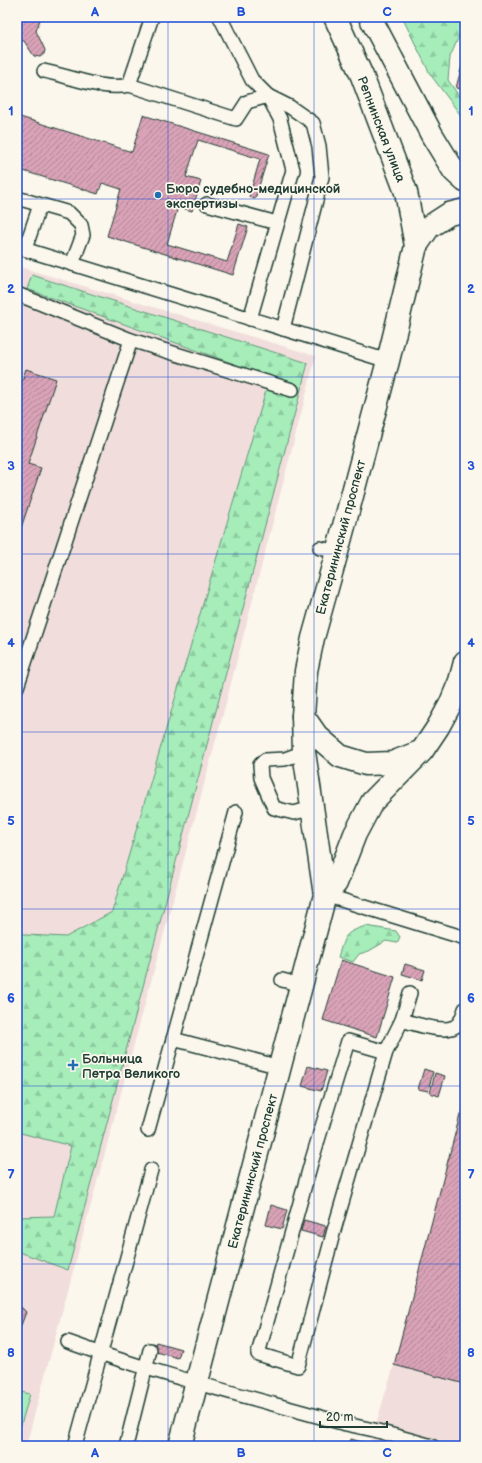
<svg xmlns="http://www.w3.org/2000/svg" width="482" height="1463" font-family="'Balsamiq Sans',sans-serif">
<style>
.built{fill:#f1dedc}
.forest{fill:url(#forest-firs);stroke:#629577}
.green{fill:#a6edba;stroke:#629577}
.building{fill:url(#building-hatch);stroke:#1f3d34}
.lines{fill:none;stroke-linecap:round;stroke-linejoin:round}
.service-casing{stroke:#1f3d34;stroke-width:16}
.tertiary-casing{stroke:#1f3d34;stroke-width:25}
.service{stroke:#fbf7ec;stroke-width:13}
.tertiary{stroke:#fbf7ec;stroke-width:22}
.grid{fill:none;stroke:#1d4ed8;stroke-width:1;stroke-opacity:0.55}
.poi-dot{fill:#1f6fb2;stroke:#fbf7ec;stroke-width:1.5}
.labels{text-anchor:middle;stroke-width:3.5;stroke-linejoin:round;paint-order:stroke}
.street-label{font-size:13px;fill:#1f3d34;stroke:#fbf7ec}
.poi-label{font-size:13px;font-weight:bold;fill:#1f3d34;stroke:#fbf7ec;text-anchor:start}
.neatline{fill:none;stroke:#1d4ed8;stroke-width:1.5}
.grid-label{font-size:13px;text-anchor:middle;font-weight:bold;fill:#1d4ed8}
</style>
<defs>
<pattern id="forest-firs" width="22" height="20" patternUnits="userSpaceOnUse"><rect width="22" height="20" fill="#a6edba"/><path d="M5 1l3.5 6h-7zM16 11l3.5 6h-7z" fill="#8ecca0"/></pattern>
<pattern id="building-hatch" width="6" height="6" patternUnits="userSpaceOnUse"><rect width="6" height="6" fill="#d9a2b7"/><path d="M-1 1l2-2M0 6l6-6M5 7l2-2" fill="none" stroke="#af8596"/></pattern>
</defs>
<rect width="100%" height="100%" fill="#fbf7ec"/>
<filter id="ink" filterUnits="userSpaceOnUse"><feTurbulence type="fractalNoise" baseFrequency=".025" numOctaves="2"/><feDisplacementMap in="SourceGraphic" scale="8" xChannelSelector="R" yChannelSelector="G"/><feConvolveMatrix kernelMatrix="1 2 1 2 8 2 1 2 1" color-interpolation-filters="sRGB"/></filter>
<g filter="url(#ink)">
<g class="built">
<polygon points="17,266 316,356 223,714 26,1446 17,1446"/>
<polygon points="465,1096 465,1446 349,1446 351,1439 369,1444 374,1430 394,1365"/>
</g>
<g class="forest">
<polygon points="402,17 465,17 465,34 460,34 450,57 448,80 465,105 465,121 430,74"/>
<polygon points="32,275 308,363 68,1270 17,1251 17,1217 54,1216 71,1146 17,1132 17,931 26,935 66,937 112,912 270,377 27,289"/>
<path d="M366,926l30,5 4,6 -3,6 -11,-2 -17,10 -10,3 -6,8 -15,-5c7,-21 5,-24 28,-31z"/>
</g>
<polygon class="green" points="17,1391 30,1394 17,1438"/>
<g class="building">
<polygon points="17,17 41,17 36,31 45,50 44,54 40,57 34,56 24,41 17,39"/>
<polygon points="465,54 465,90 456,88"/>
<polygon points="143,115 269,154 255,199 249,197 260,159 198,140 186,177 201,181 192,211 178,207 167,244 227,262 239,224 248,227 233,275 107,236 121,189 102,183 98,194 17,169 17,116 132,152"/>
<polygon points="26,369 56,379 28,464 41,468 19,534 17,533 17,396"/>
<polygon points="341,960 395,977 377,1037 323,1020"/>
<polygon points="405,964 425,970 422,980 402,974"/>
<polygon points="308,1066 327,1071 321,1091 302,1086"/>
<polygon points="424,1069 433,1072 428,1091 418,1089"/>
<polygon points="435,1073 445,1076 439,1096 430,1093"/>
<polygon points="460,1115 465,1117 465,1384 394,1365"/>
<polygon points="271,1205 287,1210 282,1229 266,1225"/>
<polygon points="304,1220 326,1226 323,1237 301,1231"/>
<polygon points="17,1303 26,1312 20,1328 17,1329"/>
<polygon points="156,1342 181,1349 178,1358 153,1351"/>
<polygon points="351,1439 369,1444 368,1446 349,1446"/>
</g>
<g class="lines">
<defs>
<g id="service">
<polyline points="220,17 252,80 268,96 280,119 293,170 250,319"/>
<path d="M44,71c25,5 60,20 85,14l23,-68"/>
<polyline points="129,85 236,119 247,102 268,96 290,107 313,123 319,146 322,177 283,329"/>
<polyline points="17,198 69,213 81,225 83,235 72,264"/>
<polyline points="207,204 277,223"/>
<polyline points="17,247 388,361"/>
<polyline points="25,249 40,205"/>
<polyline points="17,294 131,340 292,390"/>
<polyline points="320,548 337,552"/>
<polyline points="17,687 131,340"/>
<polyline points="304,752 285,759 265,760 260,765 261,778 274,808 294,813 301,811 313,812"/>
<polyline points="325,895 465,938"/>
<polyline points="282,980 301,985"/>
<path d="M402,1020c13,4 40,13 52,7 7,-3 9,-12 11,-18"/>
<polyline points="173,1039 280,1067"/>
<polyline points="386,1052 348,1041 311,1163 258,1354 298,1366 334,1230 386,1052 402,1020 410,993"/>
<polyline points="148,1130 236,812"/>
<path d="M68,1342c91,33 185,56 278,82l28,6 58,16"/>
<polyline points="75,1446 151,1170"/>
<polyline points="126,1446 150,1350"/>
</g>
<g id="tertiary">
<polyline points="335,17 362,76 406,192 416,246"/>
<polyline points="370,17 432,135 454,171 465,181"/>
<polyline points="303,716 317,736 340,756 366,764 392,763 417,753"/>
<polyline points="325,895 336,883 355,834 372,802 422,751 438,727 450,705 460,681 465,662"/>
<polyline points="180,1446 325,895 304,752 303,716 306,671 313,638 337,552 388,361 416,246 429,227 449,214 465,210"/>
</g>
</defs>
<use href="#service" class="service-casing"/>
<use href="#tertiary" class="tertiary-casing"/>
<use href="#service" class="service"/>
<use href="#tertiary" class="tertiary"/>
</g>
</g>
<path class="grid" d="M168,17v1429M314,17v1429M17,199h448M17,377h448M17,554h448M17,732h448M17,909h448M17,1086h448M17,1264h448"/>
<g class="poi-dot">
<circle cx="158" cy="195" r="4"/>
<path d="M71 1059h4v4h4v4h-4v4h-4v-4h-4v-4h4z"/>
</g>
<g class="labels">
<g class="street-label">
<text transform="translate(382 129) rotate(69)" y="5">Репнинская улица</text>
<text transform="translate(340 537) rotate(-75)" y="5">Екатерининский проспект</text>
<text transform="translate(252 1171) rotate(-75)" y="5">Екатерининский проспект</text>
</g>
<g class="poi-label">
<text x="166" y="193">Бюро судебно-медицинской<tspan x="166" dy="15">экспертизы</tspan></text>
<text x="82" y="1063">Больница<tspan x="82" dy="15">Петра Великого</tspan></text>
</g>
</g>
<rect width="482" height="1463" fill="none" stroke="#fbf7ec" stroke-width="44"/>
<path d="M320 1421v6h67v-6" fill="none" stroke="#1f3d34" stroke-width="2"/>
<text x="326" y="1421" font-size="12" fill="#1f3d34" stroke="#fbf7ec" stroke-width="3" paint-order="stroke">20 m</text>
<rect x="22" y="22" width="438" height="1419" class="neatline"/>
<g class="grid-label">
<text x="95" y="16">A</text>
<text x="241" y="16">B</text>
<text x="387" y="16">C</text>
<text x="11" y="115">1</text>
<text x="471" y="115">1</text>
<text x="11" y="293">2</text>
<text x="471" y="293">2</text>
<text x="11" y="470">3</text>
<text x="471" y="470">3</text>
<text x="11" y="647">4</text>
<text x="471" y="647">4</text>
<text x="11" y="825">5</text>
<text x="471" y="825">5</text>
<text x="11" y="1002">6</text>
<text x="471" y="1002">6</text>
<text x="11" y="1179">7</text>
<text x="471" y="1179">7</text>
<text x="11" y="1357">8</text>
<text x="471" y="1357">8</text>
<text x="95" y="1457">A</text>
<text x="241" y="1457">B</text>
<text x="387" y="1457">C</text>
</g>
</svg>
